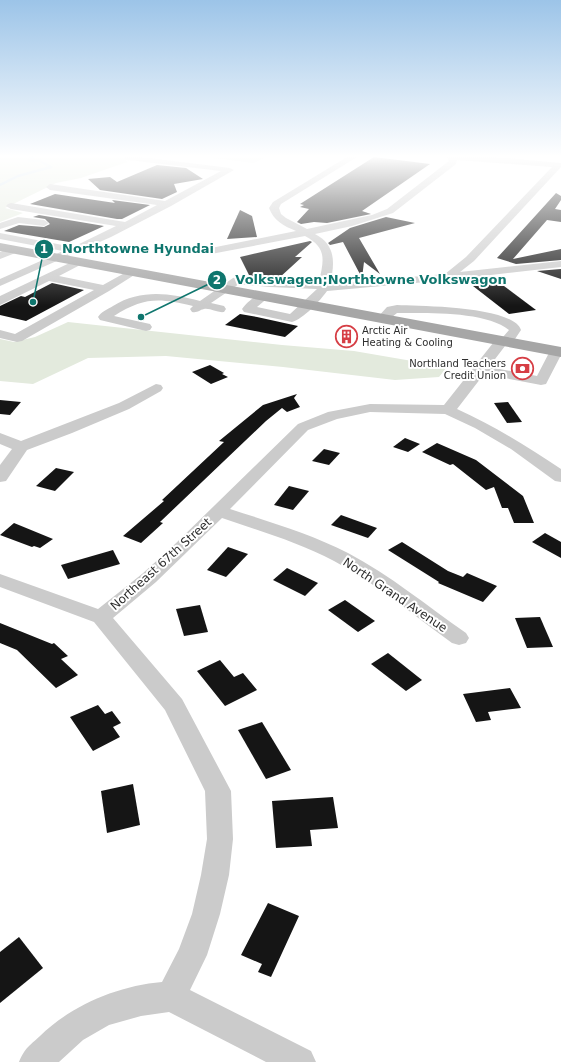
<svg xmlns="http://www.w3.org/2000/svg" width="561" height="1062" font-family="'DejaVu Sans',sans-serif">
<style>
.green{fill:#e3eadd}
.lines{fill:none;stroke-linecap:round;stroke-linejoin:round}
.stream{stroke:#cadce8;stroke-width:2.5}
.building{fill:#151515}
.minor{fill:#cbcbcb;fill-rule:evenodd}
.major{fill:#a6a6a6;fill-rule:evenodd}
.labels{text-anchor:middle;stroke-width:4;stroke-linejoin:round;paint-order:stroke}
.far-poi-label{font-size:10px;fill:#2e2e2e;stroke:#fff;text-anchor:start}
.street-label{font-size:12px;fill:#2e2e2e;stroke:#fff}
.leader{fill:none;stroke:#0f766e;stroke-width:1.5}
.callout-dot{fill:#0f766e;stroke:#fff;stroke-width:1.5}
.mark-label{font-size:12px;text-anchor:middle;font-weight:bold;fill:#fff}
.callout-label{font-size:13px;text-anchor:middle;font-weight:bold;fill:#0f766e;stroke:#fff;stroke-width:4;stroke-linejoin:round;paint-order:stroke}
</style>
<rect width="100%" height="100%" fill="#fff"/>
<g class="green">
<polygon points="0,157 126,157 125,159 127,162 81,178 56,183 5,208 23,213 0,222"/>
<polygon points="204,157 266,157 254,163"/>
<polygon points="68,322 282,345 354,351 447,367 439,377 395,380 283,367 166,356 88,358 33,384 0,381 0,339 14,342 35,337"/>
</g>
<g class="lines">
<polyline class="stream" points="0,185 18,176 51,167 40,161 29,161 33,159 31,157"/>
</g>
<g class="building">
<polygon points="374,157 430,164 362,211 371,214 327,223 314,222 301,224 297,222 309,209 300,207 304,205 300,204"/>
<polygon points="157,165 186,168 203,179 174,184 177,192 162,199 100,190 88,179 110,177 117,182"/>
<polygon points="556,193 561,196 561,200 555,209 561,210 561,222 547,220 513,259 561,249 561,260 516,264 497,258"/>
<polygon points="55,194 115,203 112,200 150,205 122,219 117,219 30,204"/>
<polygon points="240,210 252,216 257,237 227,239"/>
<polygon points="39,215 104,226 69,242 4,231 19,225 44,227 50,224 45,219 33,217"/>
<polygon points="386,217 415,223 359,238 380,274 364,262 362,278 343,242 330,245 328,243 350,228"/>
<polygon points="310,241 312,242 295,257 302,257 279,278 269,279 250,277 240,257"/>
<polygon points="561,269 561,279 537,271"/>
<polygon points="52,283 84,290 26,321 0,315 0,306 21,296 25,297"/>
<polygon points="500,283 536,310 509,314 473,286"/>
<polygon points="240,314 257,317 298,326 285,337 225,325"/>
<polygon points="210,365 224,373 222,374 228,377 211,384 192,372"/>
<polygon points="297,394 294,398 300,407 287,412 282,408 266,421 160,522 163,523 141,543 123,536 164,501 162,500 224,442 219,441 263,405"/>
<polygon points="0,400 21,402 10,415 0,414"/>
<polygon points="508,402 522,422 507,423 494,403"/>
<polygon points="405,438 420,444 408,452 393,447"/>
<polygon points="437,443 476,460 523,496 534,523 514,523 508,508 502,508 494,487 486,490 453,464 450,465 422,452"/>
<polygon points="324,449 340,453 329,465 312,461"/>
<polygon points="56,468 74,472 55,491 36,486"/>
<polygon points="289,486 309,491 293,510 274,505"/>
<polygon points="341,515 377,528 368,538 331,525"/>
<polygon points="14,523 53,539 40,548 34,546 32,547 0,535"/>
<polygon points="545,533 561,542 561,558 532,542"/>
<polygon points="402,542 448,571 463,577 467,573 497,586 483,602 438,583 439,582 388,550"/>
<polygon points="228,547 248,554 226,577 207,570"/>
<polygon points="113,550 120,564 68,579 61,565"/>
<polygon points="287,568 318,583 305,596 273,580"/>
<polygon points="345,600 375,621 358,632 328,610"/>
<polygon points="200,605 208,632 184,636 176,609"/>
<polygon points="540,617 553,647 527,648 515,618"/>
<polygon points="0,623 52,644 54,643 68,656 61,659 78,675 56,688 17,650 0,643"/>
<polygon points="388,653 422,680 406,691 371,664"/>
<polygon points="220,660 234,677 243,673 257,690 225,706 197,671"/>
<polygon points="510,688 521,708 488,712 491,720 476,722 463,694"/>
<polygon points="98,705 105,714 112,711 121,723 113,727 120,737 93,751 70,717"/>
<polygon points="262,722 291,770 266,779 238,730"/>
<polygon points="133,784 140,825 107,833 101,791"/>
<polygon points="333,797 338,828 310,830 312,846 276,848 272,801"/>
<polygon points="268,903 299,916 271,977 258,972 262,964 241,955"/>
<polygon points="19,937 43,968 0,1003 0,952"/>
</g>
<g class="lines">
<g class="minor">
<polygon points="125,157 141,157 230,168 234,170 171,206 111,237 0,286 0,279 63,251 0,239 0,233 73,247 116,226 11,209 6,206 8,204 11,203 125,222 157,205 50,190 46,187 50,184 165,201 221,171 128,160 125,160"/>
<path d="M347,157h10l-76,47 -2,4 2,6 5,4 21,11 65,-14 15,-6 62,-48 -2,-4h46l68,6v4l-87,94 -14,11 101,-11v6l-113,13 -121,11c-7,10 -24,28 -35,31l-48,-10 -2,-3c5,-7 17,-18 26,-15l2,2 -13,11 33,7 27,-25 -47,-2 -31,-3 -28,19 13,3 2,3 -2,3c-7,1 -13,-4 -20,-3 -5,1 -6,4 -12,3l-2,-3 3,-3c-34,-8 -49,-9 -79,10l36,8 2,3 -2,3 -4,1 -46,-11 -2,-3c3,-5 10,-8 15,-11 28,-17 56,-13 87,-5l33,-23 4,-1 33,4 49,1c5,-23 8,-34 -14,-46l-94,18 -5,-3 5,-3 85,-17c-12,-5 -22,-10 -27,-23l4,-6zM457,160l95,7 -86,90 -21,17 -115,10c5,-21 6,-39 -15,-50l37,-8 41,-13 63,-49z"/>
<polygon points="18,217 44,220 49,223 44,226 19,223 0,229 0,223"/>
<polygon points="14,247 18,248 19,250 18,252 0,259 0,252"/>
<polygon points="78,259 82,260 83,262 82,264 59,276 103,285 130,270 138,270 139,272 109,291 22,341 17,342 0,338 0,330 15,334 94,290 49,281 0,305 0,296"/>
<path d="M397,305c23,1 116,1 124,25l-10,15 -6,1 -16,21 48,9 14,-27h10v6l-15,29 -5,1 -57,-11 -27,35c37,17 70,37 104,60v13l-6,-1 -44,-32 -36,-21 -30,-14 -75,-2 -33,7 -29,11 -78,79c40,13 81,25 118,44 42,22 79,53 118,80l3,5 -3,5 -7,2 -7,-2c-39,-28 -76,-60 -118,-82 -36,-19 -74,-30 -112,-43l-66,64 -43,36 69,81 49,92 2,48 -4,36 -9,39 -13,41 -17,35 121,61 5,11h-50l-97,-50 -28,4 -32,9 -26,15 -24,22h-40c6,-14 10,-16 21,-26 32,-31 77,-50 122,-54l17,-33 13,-35 9,-39 6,-36 -2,-48 -40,-81 -71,-88 -94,-35v-13l98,35 44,-35 31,-28 125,-122 30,-12 42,-8 74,1 53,-67 6,-1 6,-7c-23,-19 -82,-17 -112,-17l-10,8h-8l-2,-3 10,-11z"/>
<polygon points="156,384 161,385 163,388 161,391 129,409 72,433 27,450 6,481 0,482 0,465 12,449 0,444 0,433 21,441 119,403"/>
</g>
<polygon class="major" points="0,243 561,347 561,357 0,251"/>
</g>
<linearGradient id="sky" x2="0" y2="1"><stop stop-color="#9cc4e8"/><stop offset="0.51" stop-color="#fff"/><stop offset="1" stop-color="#fff" stop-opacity="0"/></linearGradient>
<rect width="561" height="306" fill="url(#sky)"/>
<defs>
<symbol id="building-ring" viewBox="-11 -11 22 22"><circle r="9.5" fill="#fff" stroke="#d63e45" stroke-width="1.5"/><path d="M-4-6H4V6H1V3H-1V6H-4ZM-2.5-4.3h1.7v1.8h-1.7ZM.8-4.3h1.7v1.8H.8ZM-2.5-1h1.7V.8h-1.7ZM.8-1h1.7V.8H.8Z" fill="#d63e45"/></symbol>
<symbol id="bank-ring" viewBox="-11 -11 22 22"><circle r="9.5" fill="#fff" stroke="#d63e45" stroke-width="1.5"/><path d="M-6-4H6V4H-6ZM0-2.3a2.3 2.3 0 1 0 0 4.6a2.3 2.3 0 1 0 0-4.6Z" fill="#d63e45"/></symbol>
</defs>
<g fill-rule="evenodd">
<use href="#building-ring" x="334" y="324" width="25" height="25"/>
<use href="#bank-ring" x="510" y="356" width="25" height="25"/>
</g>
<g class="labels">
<g class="far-poi-label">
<text x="362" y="334">Arctic Air<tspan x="362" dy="12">Heating &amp; Cooling</tspan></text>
<text x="506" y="367" text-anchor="end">Northland Teachers<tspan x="506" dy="12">Credit Union</tspan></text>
</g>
<g class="street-label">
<text transform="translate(161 564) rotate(-42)" y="4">Northeast 67th Street</text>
<text transform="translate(395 595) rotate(34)" y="4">North Grand Avenue</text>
</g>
</g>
<path class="leader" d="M33 302L44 249M141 317L217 280"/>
<g class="callout-dot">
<circle cx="33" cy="302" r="4"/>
<circle cx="141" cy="317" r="4"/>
<circle cx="44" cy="249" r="10"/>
<circle cx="217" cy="280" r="10"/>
</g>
<g class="mark-label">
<text x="44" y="253">1</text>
<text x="217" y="284">2</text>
</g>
<g class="callout-label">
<text x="138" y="253">Northtowne Hyundai</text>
<text x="371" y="284">Volkswagen;Northtowne Volkswagon</text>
</g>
</svg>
